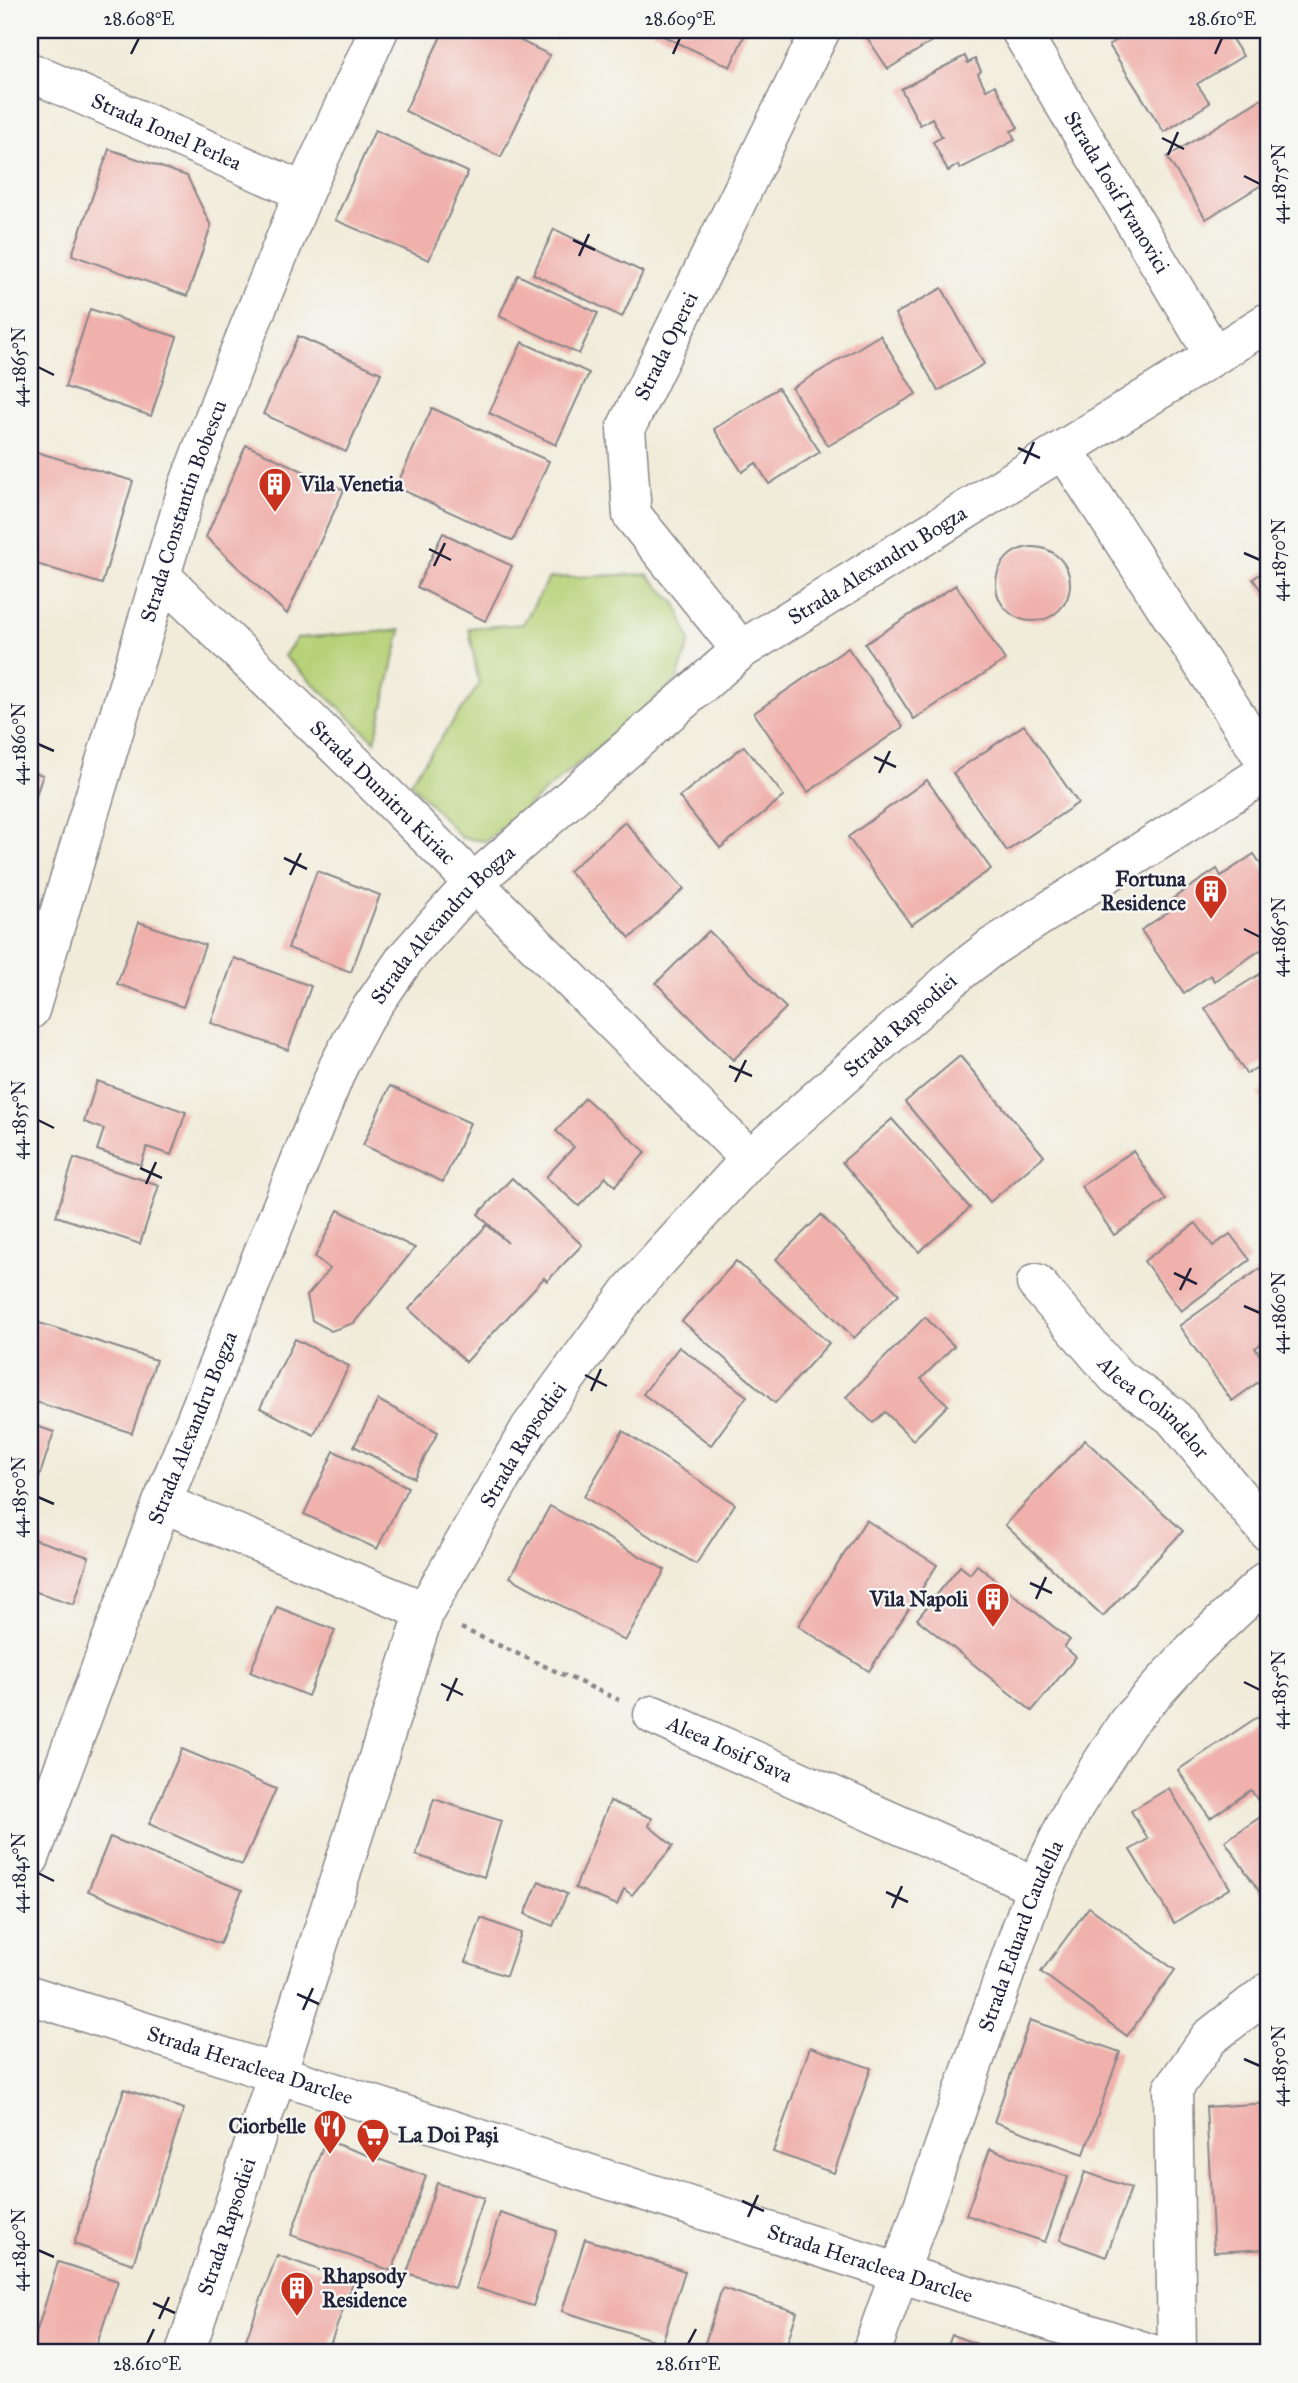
<svg xmlns="http://www.w3.org/2000/svg" width="1298" height="2383" font-family="'IM FELL Great Primer',serif">
<style>
.green{fill:#b6d177;stroke:#6c7a59;stroke-width:2}
.building{fill:#f0b0ab}
.lines{fill:none;stroke-linecap:round;stroke-linejoin:round}
.street-casing{stroke:#8a878a;stroke-width:41}
.secondary-casing{stroke:#8a878a;stroke-width:41}
.path{stroke:#8a878a;stroke-width:4.5;stroke-dasharray:5 5;stroke-linecap:butt}
.street{stroke:#fff;stroke-width:38}
.secondary{stroke:#fff;stroke-width:38}
.ticks{fill:none;stroke:#22223b;stroke-width:2.5}
.labels{text-anchor:middle;stroke-width:5;stroke-linejoin:round;paint-order:stroke}
.street-label{font-size:21px;fill:#22223b;stroke:#f6f6f2}
.poi-label{font-size:21px;font-weight:bold;fill:#22223b;stroke:#f6f6f2;text-anchor:start}
.neatline{fill:none;stroke:#22223b;stroke-width:2.5}
.ticks-label{font-size:18px;text-anchor:middle;fill:#22223b}
</style>
<rect width="100%" height="100%" fill="#f6f6f2"/>
<filter id="ink" filterUnits="userSpaceOnUse"><feTurbulence type="fractalNoise" baseFrequency=".0143" numOctaves="2"/><feDisplacementMap in="SourceGraphic" scale="14" xChannelSelector="R" yChannelSelector="G"/><feConvolveMatrix kernelMatrix="1 2 1 2 8 2 1 2 1" color-interpolation-filters="sRGB"/></filter>
<filter id="wash" filterUnits="userSpaceOnUse"><feTurbulence type="fractalNoise" baseFrequency=".00686" numOctaves="4" result="noise"/><feDisplacementMap in="SourceGraphic" scale="28" xChannelSelector="R" yChannelSelector="G"/><feGaussianBlur stdDeviation="1.57" result="paint"/><feColorMatrix in="noise" values="0 0 0 0 0 0 0 0 0 0 0 0 0 0 0 0 0 1.4 0 .05"/><feComposite in="paint" operator="in"/></filter>
<g filter="url(#wash)">
<rect width="100%" height="100%" fill="#f1ecda"/>
<g class="green">
<polygon points="647,574 677,605 690,641 677,680 486,841 462,838 410,782 479,685 469,628 523,624 549,578"/>
<polygon points="401,630 375,741 284,656 297,638"/>
</g>
<g id="blocks">
<g class="building">
<polygon points="444,30 498,30 550,55 501,157 405,111"/>
<polygon points="539,30 563,30 559,39"/>
<polygon points="650,30 747,30 730,67"/>
<polygon points="862,30 950,30 888,69"/>
<polygon points="1134,30 1226,30 1243,56 1197,84 1210,103 1164,132 1109,45"/>
<polygon points="965,56 968,63 975,59 981,71 978,74 986,90 995,85 1018,128 1011,131 1015,140 960,169 958,165 948,171 933,142 942,137 932,118 920,125 901,89"/>
<polygon points="1266,96 1268,100 1268,181 1206,219 1167,157"/>
<polygon points="375,130 468,172 429,260 335,220"/>
<polygon points="109,149 187,176 211,226 187,296 72,255"/>
<polygon points="554,229 643,272 622,317 533,274"/>
<polygon points="518,275 598,313 579,354 499,316"/>
<polygon points="942,288 984,364 938,391 895,314"/>
<polygon points="90,309 177,337 151,416 65,387"/>
<polygon points="880,335 916,394 828,446 792,388"/>
<polygon points="298,336 381,373 346,452 263,414"/>
<polygon points="522,342 589,373 556,445 489,413"/>
<polygon points="778,388 820,452 769,484 756,463 742,472 714,429"/>
<polygon points="432,408 549,461 513,541 396,487"/>
<polygon points="246,445 344,490 287,614 206,537"/>
<polygon points="30,450 133,481 102,584 30,562"/>
<polygon points="443,533 512,566 485,621 417,587"/>
<circle cx="1033" cy="584" r="37"/>
<polygon points="1268,568 1268,600 1253,579"/>
<polygon points="956,585 1005,660 914,719 865,644"/>
<polygon points="848,648 903,727 808,792 754,713"/>
<polygon points="1024,725 1078,803 1007,851 953,773"/>
<polygon points="744,746 784,796 720,848 679,797"/>
<polygon points="30,771 43,775 30,813"/>
<polygon points="927,780 991,869 911,925 848,837"/>
<polygon points="625,822 684,889 630,938 569,871"/>
<polygon points="1254,854 1268,875 1268,936 1263,939 1268,945 1214,981 1211,975 1184,993 1141,930 1168,912 1163,905 1217,869 1221,876"/>
<polygon points="317,871 380,895 351,972 288,948"/>
<polygon points="139,922 205,945 183,1007 117,984"/>
<polygon points="709,931 786,1008 733,1060 656,983"/>
<polygon points="234,958 311,986 288,1050 211,1023"/>
<polygon points="1268,969 1268,1061 1246,1074 1205,1008"/>
<polygon points="960,1056 1044,1156 990,1202 905,1102"/>
<polygon points="97,1081 186,1112 171,1155 147,1147 141,1165 97,1150 104,1129 84,1122"/>
<polygon points="390,1086 470,1123 443,1182 363,1145"/>
<polygon points="1268,1088 1268,1109 1258,1094"/>
<polygon points="585,1098 646,1152 615,1186 606,1177 579,1206 546,1177 574,1147 556,1131"/>
<polygon points="892,1119 970,1208 919,1252 842,1162"/>
<polygon points="1133,1151 1166,1200 1114,1235 1081,1186"/>
<polygon points="74,1158 159,1185 140,1244 56,1216"/>
<polygon points="512,1178 582,1245 547,1281 544,1278 466,1362 409,1309 487,1225 508,1243 478,1214"/>
<polygon points="338,1210 415,1248 354,1323 331,1331 312,1320 307,1296 330,1269 315,1257"/>
<polygon points="821,1215 899,1294 854,1338 776,1259"/>
<polygon points="1196,1223 1213,1246 1230,1234 1250,1260 1181,1311 1144,1261"/>
<polygon points="736,1261 829,1343 775,1403 682,1321"/>
<polygon points="1268,1263 1268,1339 1255,1348 1268,1367 1268,1375 1232,1401 1179,1326"/>
<polygon points="925,1317 954,1346 921,1379 948,1405 913,1440 885,1412 873,1423 846,1397"/>
<polygon points="30,1320 156,1360 132,1433 30,1400"/>
<polygon points="295,1339 349,1366 314,1435 260,1408"/>
<polygon points="679,1347 747,1396 711,1445 643,1394"/>
<polygon points="378,1400 438,1432 414,1478 354,1446"/>
<polygon points="30,1424 54,1432 30,1505"/>
<polygon points="623,1431 735,1504 696,1564 584,1497"/>
<polygon points="1085,1440 1183,1531 1103,1616 1005,1525"/>
<polygon points="334,1451 408,1487 377,1549 304,1514"/>
<polygon points="550,1506 665,1570 625,1641 510,1577"/>
<polygon points="866,1520 937,1565 869,1671 798,1626"/>
<polygon points="30,1538 89,1557 74,1604 30,1590"/>
<polygon points="977,1565 1070,1640 1064,1647 1076,1657 1032,1711 917,1619 960,1566 970,1574"/>
<polygon points="277,1607 335,1630 308,1696 250,1672"/>
<polygon points="1268,1710 1268,1898 1265,1900 1225,1841 1266,1813 1251,1790 1210,1818 1178,1770"/>
<polygon points="182,1749 276,1789 242,1865 149,1824"/>
<polygon points="1169,1788 1230,1888 1174,1923 1130,1850 1148,1839 1131,1811"/>
<polygon points="434,1799 501,1821 484,1877 416,1855"/>
<polygon points="610,1801 652,1818 649,1826 673,1846 632,1895 624,1889 617,1905 575,1888"/>
<polygon points="110,1837 242,1890 220,1944 88,1891"/>
<polygon points="539,1881 567,1894 553,1926 525,1914"/>
<polygon points="1089,1907 1175,1970 1127,2036 1041,1972"/>
<polygon points="481,1918 521,1933 506,1976 466,1962"/>
<polygon points="1030,2020 1120,2052 1084,2154 994,2122"/>
<polygon points="810,2047 871,2068 834,2173 773,2152"/>
<polygon points="124,2089 184,2109 133,2264 74,2244"/>
<polygon points="1268,2103 1268,2249 1214,2252 1206,2107"/>
<polygon points="325,2140 426,2176 392,2271 291,2235"/>
<polygon points="990,2149 1068,2177 1045,2242 966,2215"/>
<polygon points="1085,2172 1131,2188 1106,2257 1060,2240"/>
<polygon points="437,2183 484,2198 454,2288 407,2273"/>
<polygon points="500,2213 557,2231 533,2306 476,2288"/>
<polygon points="585,2239 685,2271 662,2343 562,2311"/>
<polygon points="277,2255 353,2282 327,2353 241,2353"/>
<polygon points="58,2262 118,2281 94,2353 30,2353"/>
<polygon points="722,2288 797,2312 784,2353 702,2353"/>
<polygon points="952,2335 1001,2353 945,2353"/>
</g>
</g>
</g>
<g filter="url(#ink)">
<use href="#blocks" fill-opacity="0" stroke="#8a878a" stroke-width="2"/>
<g class="lines">
<defs>
<g id="street">
<path id="s1" d="M1020,30l194,325"/>
<path id="s2" d="M30,72l274,120"/>
<polyline points="1064,450 1268,765"/>
<path id="s3" d="M161,576l212,206 377,377"/>
<path id="s4" d="M741,650l-109,-135 -6,-87 195,-398"/>
<path id="s5" d="M1036,1283l80,93 56,40 96,116"/>
<polyline points="162,1503 425,1611"/>
<path id="s6" d="M653,1715l383,171"/>
<path id="s7" d="M30,1858l132,-355 176,-436 25,-47 42,-61 68,-76 268,-233 527,-328"/>
<path id="s8" d="M30,1995l1120,358"/>
<path id="s9" d="M185,2353l92,-279 148,-463 105,-183 101,-138 119,-131 212,-189 30,-23 276,-176"/>
<path id="s10" d="M871,2353l165,-467 39,-81 52,-82 67,-74 74,-70"/>
<polyline points="1177,2353 1173,2089 1209,2038 1268,1992"/>
</g>
<g id="secondary">
<path id="s11" d="M30,1010l158,-524 48,-126 68,-168 75,-162"/>
</g>
</defs>
<use href="#street" class="street-casing"/>
<use href="#secondary" class="secondary-casing"/>
<polyline class="path" points="461,1628 619,1700"/>
<use href="#street" class="street"/>
<use href="#secondary" class="secondary"/>
</g>
</g>
<path class="ticks" d="M131,54l8,-16M673,54l7,-16M1215,54l7,-16M1162,138l22,11M1168,155l10,-23M1244,176l16,8M573,240l22,10M579,256l10,-22M38,367l16,8M1018,448l22,10M1024,464l10,-22M429,549l22,11M1244,553l16,7M434,566l11,-23M38,744l16,7M874,757l22,10M879,773l11,-22M284,858l23,11M290,875l11,-22M1244,929l16,8M729,1066l23,10M735,1082l11,-22M38,1120l16,8M140,1168l22,10M146,1184l10,-22M1174,1273l23,11M1180,1290l11,-22M1244,1306l16,7M585,1375l22,11M591,1391l10,-22M38,1497l16,7M1030,1583l22,10M1036,1599l10,-22M1244,1682l16,8M441,1684l22,11M447,1701l10,-23M38,1873l16,8M886,1892l22,10M892,1908l10,-22M297,1994l22,10M303,2010l10,-22M1244,2059l16,7M742,2201l22,10M748,2217l10,-22M38,2250l16,7M153,2303l22,10M159,2319l10,-22M147,2344l7,-15M688,2344l8,-15"/>
<defs>
<symbol id="building-pin" viewBox="-11 -11 22 30"><path d="M0 17L-7.5 6A9.5 9.5 0 1 1 7.5 6Z" fill="#c8321e" stroke="#f6f6f2"/><path d="M-4-6H4V6H1V3H-1V6H-4ZM-2.5-4.3h1.7v1.8h-1.7ZM.8-4.3h1.7v1.8H.8ZM-2.5-1h1.7V.8h-1.7ZM.8-1h1.7V.8H.8Z" fill="#fff"/></symbol>
<symbol id="restaurant-pin" viewBox="-11 -11 22 30"><path d="M0 17L-7.5 6A9.5 9.5 0 1 1 7.5 6Z" fill="#c8321e" stroke="#f6f6f2"/><path d="M-5-6h1v4h1v-4h1v4h1v-4h1v5L-1.5 .5V6h-2V.5L-5-1ZM5-6V6H3V1.5H1.5Q1.5-4 5-6Z" fill="#fff"/></symbol>
<symbol id="supermarket-pin" viewBox="-11 -11 22 30"><path d="M0 17L-7.5 6A9.5 9.5 0 1 1 7.5 6Z" fill="#c8321e" stroke="#f6f6f2"/><path d="M-6-5.5h2.5l.6 2H6L4.5 2H-2.5L-4.4-4H-6ZM-1.5 3.2a1.3 1.3 0 1 0 .1 0ZM3 3.2a1.3 1.3 0 1 0 .1 0Z" fill="#fff"/></symbol>
</defs>
<g fill-rule="evenodd">
<use href="#building-pin" x="256" y="465" width="38" height="52"/>
<use href="#building-pin" x="1192" y="872" width="38" height="52"/>
<use href="#building-pin" x="974" y="1580" width="38" height="52"/>
<use href="#restaurant-pin" x="311" y="2107" width="38" height="52"/>
<use href="#supermarket-pin" x="354" y="2116" width="38" height="52"/>
<use href="#building-pin" x="278" y="2269" width="38" height="52"/>
</g>
<g class="labels">
<g class="street-label">
<text dy="7" stroke="none"><textPath href="#s2" startOffset="149">Strada Ionel Perlea</textPath></text>
<text dy="7" stroke="none"><textPath href="#s1" startOffset="189">Strada Iosif Ivanovici</textPath></text>
<text dy="7" stroke="none"><textPath href="#s4" startOffset="352">Strada Operei</textPath></text>
<text dy="7" stroke="none"><textPath href="#s11" startOffset="522">Strada Constantin Bobescu</textPath></text>
<text dy="7" stroke="none"><textPath href="#s7" startOffset="1594">Strada Alexandru Bogza</textPath></text>
<text dy="7" stroke="none"><textPath href="#s3" startOffset="310">Strada Dumitru Kiriac</textPath></text>
<text dy="7" stroke="none"><textPath href="#s7" startOffset="1027">Strada Alexandru Bogza</textPath></text>
<text dy="7" stroke="none"><textPath href="#s9" startOffset="1540">Strada Rapsodiei</textPath></text>
<text dy="7" stroke="none"><textPath href="#s5" startOffset="172">Aleea Colindelor</textPath></text>
<text dy="7" stroke="none"><textPath href="#s7" startOffset="460">Strada Alexandru Bogza</textPath></text>
<text dy="7" stroke="none"><textPath href="#s9" startOffset="973">Strada Rapsodiei</textPath></text>
<text dy="7" stroke="none"><textPath href="#s6" startOffset="84">Aleea Iosif Sava</textPath></text>
<text dy="7" stroke="none"><textPath href="#s10" startOffset="443">Strada Eduard Caudella</textPath></text>
<text dy="7" stroke="none"><textPath href="#s8" startOffset="231">Strada Heracleea Darclee</textPath></text>
<text dy="7" stroke="none"><textPath href="#s9" startOffset="133">Strada Rapsodiei</textPath></text>
<text dy="7" stroke="none"><textPath href="#s8" startOffset="882">Strada Heracleea Darclee</textPath></text>
</g>
<g class="poi-label">
<text x="300" y="491">Vila Venetia</text>
<text x="1186" y="886" text-anchor="end">Fortuna<tspan x="1186" dy="24">Residence</tspan></text>
<text x="968" y="1606" text-anchor="end">Vila Napoli</text>
<text x="306" y="2133" text-anchor="end">Ciorbelle</text>
<text x="398" y="2142">La Doi Pași</text>
<text x="322" y="2283">Rhapsody<tspan x="322" dy="24">Residence</tspan></text>
</g>
</g>
<rect width="1298" height="2383" fill="none" stroke="#f6f6f2" stroke-width="77"/>
<rect x="38" y="38" width="1222" height="2306" class="neatline"/>
<g class="ticks-label">
<text x="139" y="25">28.608°E</text>
<text x="680" y="25">28.609°E</text>
<text x="1222" y="25">28.610°E</text>
<text transform="translate(1279 184) rotate(-90)" y="6">44.1875°N</text>
<text transform="translate(19 367) rotate(-90)" y="6">44.1865°N</text>
<text transform="translate(1279 560) rotate(-90)" y="6">44.1870°N</text>
<text transform="translate(19 744) rotate(-90)" y="6">44.1860°N</text>
<text transform="translate(1279 937) rotate(-90)" y="6">44.1865°N</text>
<text transform="translate(19 1120) rotate(-90)" y="6">44.1855°N</text>
<text transform="translate(1279 1313) rotate(-90)" y="6">44.1860°N</text>
<text transform="translate(19 1497) rotate(-90)" y="6">44.1850°N</text>
<text transform="translate(1279 1690) rotate(-90)" y="6">44.1855°N</text>
<text transform="translate(19 1873) rotate(-90)" y="6">44.1845°N</text>
<text transform="translate(1279 2066) rotate(-90)" y="6">44.1850°N</text>
<text transform="translate(19 2250) rotate(-90)" y="6">44.1840°N</text>
<text x="147" y="2370">28.610°E</text>
<text x="688" y="2370">28.611°E</text>
</g>
</svg>
